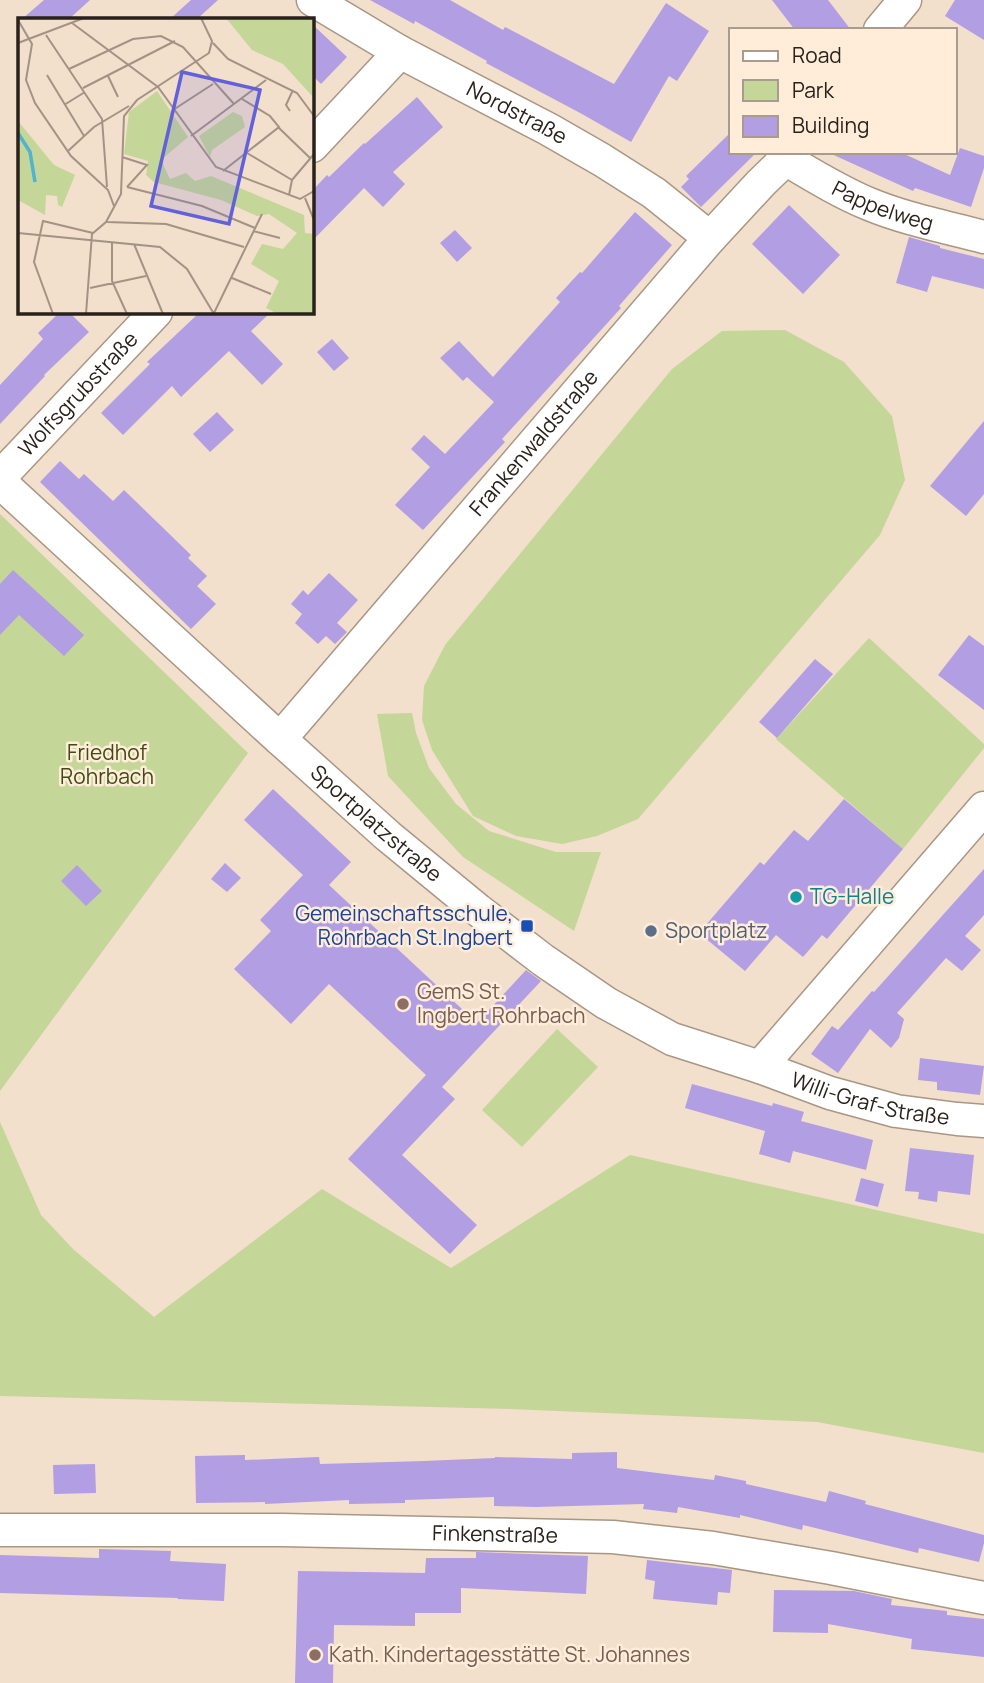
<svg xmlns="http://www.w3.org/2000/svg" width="984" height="1683" font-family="Manrope,sans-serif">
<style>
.green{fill:#c5d699}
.building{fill:#b29ee3}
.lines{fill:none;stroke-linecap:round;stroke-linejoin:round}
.minor-casing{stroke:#a99786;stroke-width:35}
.minor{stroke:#fff;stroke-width:32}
.culture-dot{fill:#0f9aa8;stroke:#ffecd9;stroke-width:2.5}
.transit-dot{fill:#1a4fb4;stroke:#ffecd9;stroke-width:2.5}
.service-dot{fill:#5c6f8a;stroke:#ffecd9;stroke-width:2.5}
.education-dot{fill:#8d6e63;stroke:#ffecd9;stroke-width:2.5}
.labels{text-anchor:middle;stroke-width:5;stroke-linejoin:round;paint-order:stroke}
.street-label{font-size:21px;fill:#29221b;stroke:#ffecd9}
.park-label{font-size:21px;fill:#3f4b15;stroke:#ffecd9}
.culture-label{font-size:21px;fill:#0d838f;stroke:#ffecd9;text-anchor:start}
.transit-label{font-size:21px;fill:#164399;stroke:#ffecd9;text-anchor:end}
.service-label{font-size:21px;fill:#4e5e75;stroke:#ffecd9;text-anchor:start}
.education-label{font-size:21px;fill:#785e54;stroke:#ffecd9;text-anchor:start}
.inset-river{fill:none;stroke:#50b4cf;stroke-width:3.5}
.inset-road{fill:none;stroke:#a29385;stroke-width:2}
.view{fill:#6361da;fill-opacity:0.15;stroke:#6361da;stroke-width:3.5}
.inset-edge{fill:none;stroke:#29221b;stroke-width:3.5}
</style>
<rect width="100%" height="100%" fill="#f2dfcc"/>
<g class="green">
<polygon points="785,330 844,362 892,416 905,480 880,535 638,819 597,836 562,844 516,836 473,816 432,750 422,720 424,686 445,645 672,369 722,331"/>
<polygon points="0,514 248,753 0,1091"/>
<polygon points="869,638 984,744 984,748 903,849 776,739"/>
<polygon points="412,713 416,733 429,768 456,804 489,831 556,852 601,852 574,931 463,857 388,776 377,714"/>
<polygon points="557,1029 598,1067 522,1147 482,1110"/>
<polygon points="0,1122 41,1215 74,1250 154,1317 322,1189 451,1268 630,1155 984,1234 984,1453 817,1422 510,1409 0,1396"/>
</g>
<g class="building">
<polygon points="44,0 90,0 69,19 22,19"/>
<polygon points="191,0 218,0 197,19 170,19"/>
<polygon points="370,0 450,0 503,30 505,27 614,84 666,3 709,31 677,81 669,76 631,142 582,114 486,63 487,61 415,21 414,24"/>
<polygon points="772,0 828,0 851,30 795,30"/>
<polygon points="955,0 984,0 984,40 945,16"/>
<polygon points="312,24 347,57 321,84 312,75"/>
<polygon points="417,97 443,127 393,172 405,184 383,207 364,188 312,241 312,191 327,175 329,177 364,143 365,144"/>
<polygon points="730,133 730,152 757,152 701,207 681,187 689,179 686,176"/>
<polygon points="960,148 984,156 984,168 971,207 915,188 913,191 827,152 900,152 950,175"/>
<polygon points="789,205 840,255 803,294 752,244"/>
<polygon points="635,212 672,245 619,306 621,308 502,439 505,442 423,530 395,505 430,467 411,449 424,435 445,454 494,402 467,377 463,381 440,358 459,341 493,377 560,302 556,298 580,272 582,273"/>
<polygon points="455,230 472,248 457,262 440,243"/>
<polygon points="909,237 940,246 940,248 984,259 984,289 932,276 927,292 896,283"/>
<polygon points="60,312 69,312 89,332 44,375 45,376 0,424 0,385 43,339 38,333"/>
<polygon points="200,312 271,312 251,331 283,364 262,385 229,351 181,397 172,386 123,435 101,413 150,364 147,362"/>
<polygon points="332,339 349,358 334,371 317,352"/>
<polygon points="217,412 234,430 210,452 193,434"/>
<polygon points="984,421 984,494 966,516 930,486"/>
<polygon points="60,461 79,479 84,474 113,501 124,490 191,555 188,558 207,576 197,586 216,604 191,629 40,482"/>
<polygon points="13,570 84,635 64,656 19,615 0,635 0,584"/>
<polygon points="329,573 358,600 337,623 347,632 335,644 326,636 318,644 295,623 302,614 291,604 303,590 308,595"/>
<polygon points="969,635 984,646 984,710 938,675"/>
<polygon points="815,659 833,674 777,738 759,722"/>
<polygon points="273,789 351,862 329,885 477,1023 526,970 541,981 442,1087 455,1099 402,1155 477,1225 450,1254 348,1159 426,1075 329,984 291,1024 234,969 271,931 260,920 303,875 244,820"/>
<polygon points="844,799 903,849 827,939 822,935 803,957 776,935 745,971 699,933 760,862 764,865 794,830 808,841"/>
<polygon points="225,863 241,878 227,892 211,879"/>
<polygon points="77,865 102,891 86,906 61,881"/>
<polygon points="984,869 984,915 965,936 981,950 962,971 946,958 897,1013 904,1019 899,1038 891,1048 870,1029 838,1073 811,1054 832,1026 838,1030 872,991 874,992"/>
<polygon points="920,1058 984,1066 980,1095 937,1090 937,1082 918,1080"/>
<polygon points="692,1084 772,1106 773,1103 804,1112 801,1121 873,1140 866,1170 793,1151 790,1163 759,1154 765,1131 685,1108"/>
<polygon points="910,1148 974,1155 970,1195 938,1191 937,1202 918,1199 919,1192 905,1191"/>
<polygon points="861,1178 884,1184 878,1207 855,1201"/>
<polygon points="617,1452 617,1468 714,1480 715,1475 746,1481 746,1484 826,1502 829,1491 866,1501 865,1504 984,1535 984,1543 979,1562 919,1548 918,1553 803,1525 802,1530 740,1515 740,1518 678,1507 677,1513 643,1509 644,1504 536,1507 494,1506 494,1497 405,1500 405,1503 349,1504 349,1500 265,1504 265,1502 196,1503 195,1456 245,1455 245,1460 319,1457 320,1464 424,1461 495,1458 495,1457 572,1459 572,1453"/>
<polygon points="95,1464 96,1493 54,1494 53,1465"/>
<polygon points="99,1549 171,1551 170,1561 226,1564 224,1601 177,1599 178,1598 0,1593 0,1555 99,1558"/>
<polygon points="476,1552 588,1556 586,1594 461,1588 461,1613 415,1613 415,1626 334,1625 333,1683 295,1683 298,1571 425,1573 426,1558 476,1558"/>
<polygon points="647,1560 732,1570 730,1593 718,1592 717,1605 653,1599 655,1581 645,1579"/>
<polygon points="774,1590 854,1591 892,1599 891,1605 947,1611 947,1615 984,1619 984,1657 911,1649 912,1639 828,1624 828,1633 773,1632"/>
</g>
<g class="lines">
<defs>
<g id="minor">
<path id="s1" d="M313,0l87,52 148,77 54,31 52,33 56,45"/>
<polyline points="880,30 905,0"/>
<polyline points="312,146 400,52"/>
<path id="s2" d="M787,160c27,16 53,32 82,44 36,15 77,23 115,33"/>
<path id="s3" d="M0,477l156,-165"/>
<path id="s4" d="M0,482l271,249 117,105 90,74 65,50 63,43 66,36 88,28 70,26 66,18 61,8 27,2"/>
<path id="s5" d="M280,739l430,-501 51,-55 32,-31"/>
<polyline points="760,1067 984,808"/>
<path id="s6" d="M0,1530h282l331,7 100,11 118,20 153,30"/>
</g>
</defs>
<use href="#minor" class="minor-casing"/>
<use href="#minor" class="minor"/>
</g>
<circle class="culture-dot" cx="796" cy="897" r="7"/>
<rect class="transit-dot" x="520" y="919" width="14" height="14" rx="3.5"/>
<circle class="service-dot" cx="651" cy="931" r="7"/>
<g class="education-dot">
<circle cx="403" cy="1004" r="7"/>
<circle cx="315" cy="1655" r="7"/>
</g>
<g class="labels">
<g class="street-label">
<text dy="7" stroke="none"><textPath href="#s1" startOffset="233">Nordstraße</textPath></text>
<text dy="7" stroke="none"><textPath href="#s2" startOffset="107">Pappelweg</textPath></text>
<text dy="7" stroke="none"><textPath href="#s3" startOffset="114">Wolfsgrubstraße</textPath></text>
<text dy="7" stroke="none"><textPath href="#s5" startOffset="390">Frankenwaldstraße</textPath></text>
<text dy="7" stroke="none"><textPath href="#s4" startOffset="508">Sportplatzstraße</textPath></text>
<text dy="7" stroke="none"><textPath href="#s4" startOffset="1083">Willi-Graf-Straße</textPath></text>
<text dy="7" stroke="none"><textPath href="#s6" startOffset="495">Finkenstraße</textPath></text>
</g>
<g class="park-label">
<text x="107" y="760">Friedhof<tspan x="107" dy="24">Rohrbach</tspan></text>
</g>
<g class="culture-label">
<text x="810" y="904">TG-Halle</text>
</g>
<g class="transit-label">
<text x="513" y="921">Gemeinschaftsschule,<tspan x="513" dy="24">Rohrbach St.Ingbert</tspan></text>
</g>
<g class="service-label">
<text x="665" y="938">Sportplatz</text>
</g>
<g class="education-label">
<text x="417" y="999">GemS St.<tspan x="417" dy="24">Ingbert Rohrbach</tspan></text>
<text x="329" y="1662">Kath. Kindertagesstätte St. Johannes</text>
</g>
</g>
<g transform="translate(18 18)">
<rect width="296" height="296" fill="#f2dfcc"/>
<path d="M208,0h88v80l-31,-34 -31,-14zM139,73l31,46 -27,23 9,19 16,-6 9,8 16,-5 93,39 1,18 9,1v80h-36l-12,-6 13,-27 -28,-17 11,-20 21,5 14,-16 -28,-19 -12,2 -36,-16 -67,-18 -8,-7 2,-14 -24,-7 5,-42zM215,94l9,4 3,11 -33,23 -2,7 -11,-21zM0,103l36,44 21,10 -13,32 -4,-2 -1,-9 -11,-1 -1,20 -27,-15z" fill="#c5d699"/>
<path class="inset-river" d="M0,115l12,19 5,30"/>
<path class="inset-road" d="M0,2l14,24 -6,36 9,23 36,53 37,34 6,16M54,5l86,64 58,80 84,32 14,-8M28,17l56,84 5,68M0,25l66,-25M195,25l15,16 69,34 17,23M51,51l64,-30 28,-3 22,11 51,57M29,57l37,61M90,58l10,21M65,70l92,-47M46,87l21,-13M155,92l40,-26M272,93l-4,-6 7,-15M261,110l31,30M173,118l75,-56M50,133l26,-24 35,-21M229,135l45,27M104,139l25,8 -20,22M205,153l56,-44 -9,-11 -28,-17M109,169l75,19 53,22M271,177l3,-15 22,-26M287,180l9,22M89,204l59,2 78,23M235,213l27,7M0,215l142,14 27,22 27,45M94,224v39l15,33M116,226l29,70M214,260l39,16M72,270l56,-12M196,295l48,-99M35,296l-19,-52 9,-41 50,12M68,296l6,-80 14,-12 15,-28 3,-78 13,-16 72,-47 3,-12 -11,-23"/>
<path class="view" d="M164,54l78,18 -31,134 -78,-18z"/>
<rect width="296" height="296" class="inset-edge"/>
</g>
<rect x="729" y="28" width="228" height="126" fill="#ffecd9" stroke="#a99b8d" stroke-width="2"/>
<rect x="743" y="51" width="35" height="10" fill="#ffffff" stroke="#a99b8d" stroke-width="2"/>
<text x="792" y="63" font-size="21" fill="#29221b">Road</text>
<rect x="743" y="80" width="35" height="21" fill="#c5d699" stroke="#a99b8d" stroke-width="2"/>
<text x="792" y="98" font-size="21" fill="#29221b">Park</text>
<rect x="743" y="116" width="35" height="21" fill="#b29ee3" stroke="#a99b8d" stroke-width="2"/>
<text x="792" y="133" font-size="21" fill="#29221b">Building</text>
</svg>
